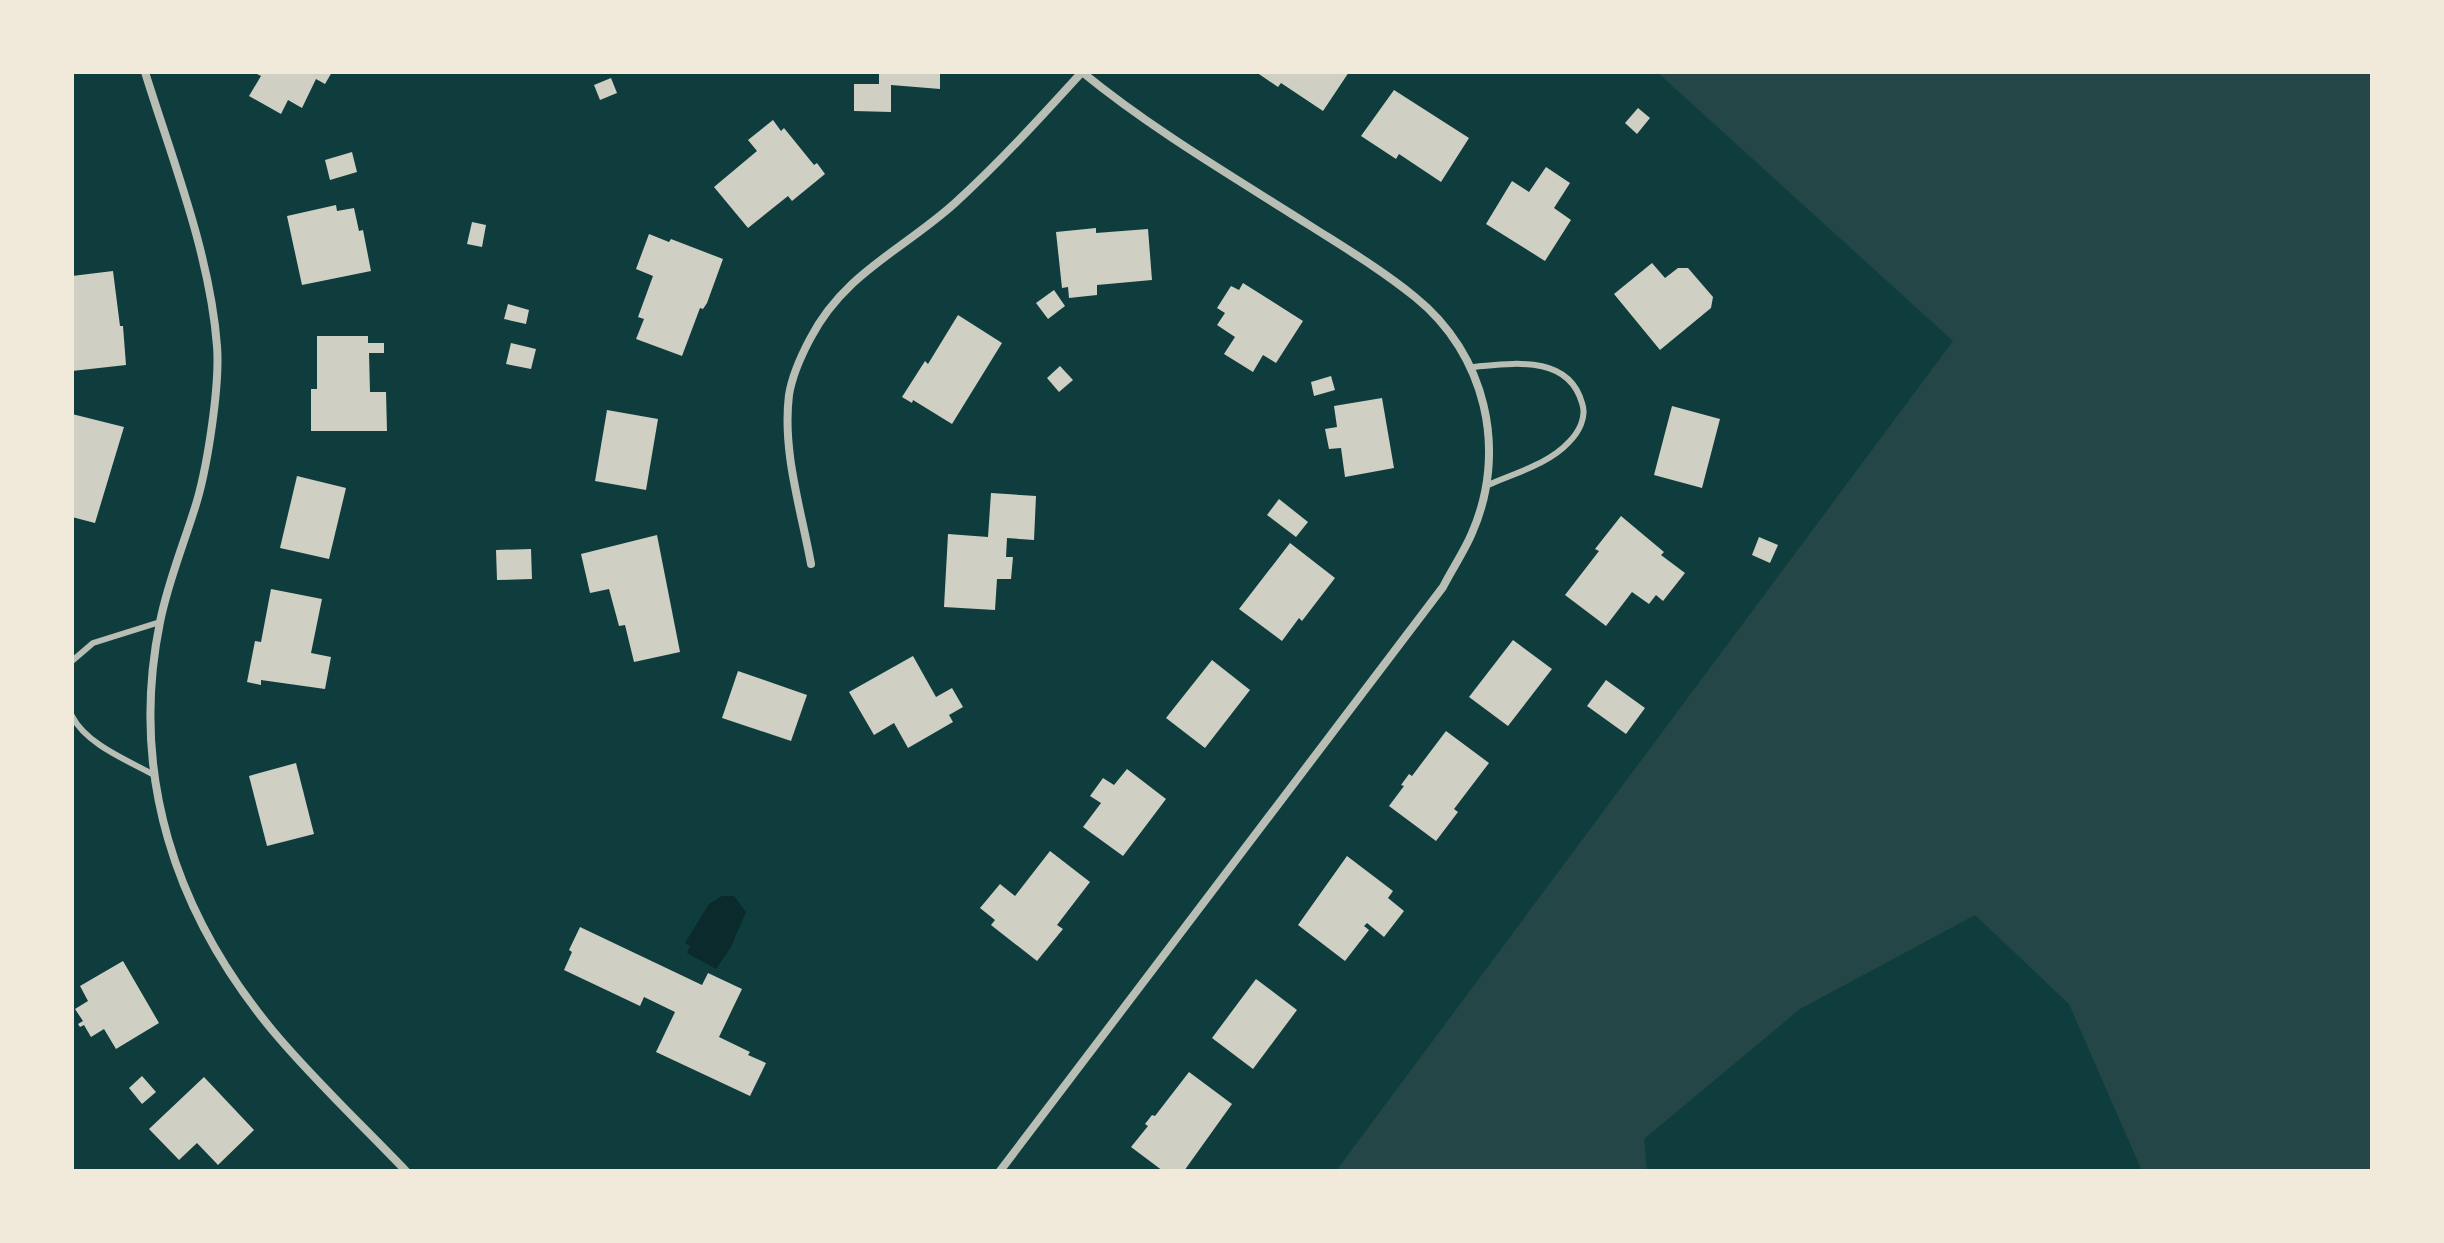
<svg xmlns="http://www.w3.org/2000/svg" width="2444" height="1243" font-family="'PT Sans Narrow',sans-serif">
<style>
.green{fill:#244646}
.water{fill:#0a2a2b}
.building{fill:#cfcfc3}
.lines{fill:none;stroke-linecap:round;stroke-linejoin:round}
.service{stroke:#b8beb3;stroke-width:6}
.minor{stroke:#b8beb3;stroke-width:8}
</style>
<rect width="100%" height="100%" fill="#0f3d3e"/>
<polygon class="green" points="1657,72 2372,72 2372,1171 2142,1171 2069,1004 1975,915 1800,1009 1644,1139 1647,1171 1336,1171 1953,341"/>
<polygon class="water" points="722,896 734,896 746,912 731,947 716,969 687,953 690,946 685,943 709,904"/>
<g class="building">
<polygon points="253,72 332,72 325,84 316,79 302,108 288,100 281,114 249,96 261,76"/>
<polygon points="879,72 940,72 940,89 891,85 891,112 854,111 854,84 879,84"/>
<polygon points="1256,72 1349,72 1323,111 1281,83 1278,87"/>
<polygon points="611,78 617,93 600,100 594,85"/>
<polygon points="1394,90 1469,138 1441,182 1399,154 1396,159 1361,136"/>
<polygon points="1638,108 1650,118 1637,134 1625,123"/>
<polygon points="773,120 781,131 784,128 814,165 817,163 825,174 792,201 788,196 748,228 714,187 757,151 748,140"/>
<polygon points="352,152 357,172 330,180 325,160"/>
<polygon points="1546,167 1570,183 1554,208 1571,220 1545,261 1486,224 1512,181 1529,192"/>
<polygon points="336,205 337,211 354,208 359,231 363,230 371,271 302,285 287,216"/>
<polygon points="472,222 486,225 482,247 467,244"/>
<polygon points="1096,228 1096,233 1148,229 1152,280 1097,285 1097,295 1069,298 1068,287 1062,288 1056,232"/>
<polygon points="649,234 669,242 671,239 723,259 707,303 703,309 700,308 682,356 636,339 644,319 638,317 653,276 636,269"/>
<polygon points="1652,263 1665,278 1678,268 1688,268 1713,297 1711,308 1660,350 1614,294"/>
<polygon points="113,271 120,326 123,326 126,365 72,371 72,276"/>
<polygon points="1243,283 1303,321 1276,363 1263,355 1253,372 1224,354 1235,337 1217,325 1225,313 1217,308 1231,286 1239,290"/>
<polygon points="1054,290 1065,306 1048,319 1036,303"/>
<polygon points="508,304 529,310 526,324 504,319"/>
<polygon points="958,315 1002,343 952,424 913,400 912,403 902,397 925,361 928,364"/>
<polygon points="317,336 368,336 368,343 384,343 384,353 369,353 370,392 386,392 387,431 311,431 311,389 317,389"/>
<polygon points="511,343 536,349 531,369 506,364"/>
<polygon points="1060,366 1073,380 1059,392 1047,378"/>
<polygon points="1331,376 1335,390 1314,396 1311,382"/>
<polygon points="1382,398 1394,468 1345,477 1341,448 1329,449 1325,429 1337,427 1334,406"/>
<polygon points="1672,406 1720,419 1702,488 1654,475"/>
<polygon points="607,410 658,419 646,490 595,481"/>
<polygon points="72,414 124,427 95,523 72,517"/>
<polygon points="297,476 346,488 329,559 280,548"/>
<polygon points="991,493 1036,496 1034,540 1007,538 1006,557 1013,557 1011,579 997,579 995,610 944,607 948,534 988,537"/>
<polygon points="1279,499 1308,522 1296,537 1267,515"/>
<polygon points="1621,516 1664,552 1661,555 1685,573 1663,601 1656,595 1649,604 1632,592 1606,626 1565,595 1599,551 1595,549"/>
<polygon points="657,535 680,652 634,662 625,625 619,626 609,589 590,593 581,554"/>
<polygon points="1759,537 1778,545 1770,563 1752,555"/>
<polygon points="1290,543 1335,578 1302,621 1299,618 1282,641 1239,609"/>
<polygon points="531,549 532,579 497,580 496,550"/>
<polygon points="271,589 322,599 311,653 331,657 325,689 261,680 261,685 247,682 255,641 261,642"/>
<polygon points="1513,640 1552,669 1508,726 1469,697"/>
<polygon points="913,656 936,697 952,688 963,707 949,715 953,722 908,748 894,723 874,735 849,692"/>
<polygon points="1212,660 1250,690 1205,748 1166,718"/>
<polygon points="738,671 807,695 791,741 722,718"/>
<polygon points="1606,680 1645,708 1626,734 1587,706"/>
<polygon points="1446,731 1489,763 1454,809 1458,812 1436,841 1389,806 1404,786 1401,785 1409,774 1412,776"/>
<polygon points="296,763 314,834 267,846 249,776"/>
<polygon points="1127,769 1166,799 1123,856 1083,827 1101,803 1090,796 1103,778 1114,785"/>
<polygon points="1050,851 1090,882 1057,925 1063,929 1037,961 991,925 995,920 980,908 1000,884 1015,896"/>
<polygon points="1347,856 1393,891 1388,898 1404,911 1384,937 1367,923 1364,926 1369,930 1345,961 1298,925"/>
<polygon points="580,927 702,985 708,973 742,989 719,1037 750,1052 748,1055 766,1063 750,1096 656,1052 675,1012 644,997 640,1006 564,970 572,952 569,950"/>
<polygon points="123,961 159,1023 116,1049 104,1029 91,1037 84,1025 80,1027 78,1024 83,1021 75,1009 88,1001 80,986"/>
<polygon points="1256,979 1297,1010 1253,1069 1212,1038"/>
<polygon points="1189,1072 1232,1104 1184,1171 1163,1171 1131,1147 1148,1126 1145,1124 1152,1115 1155,1116"/>
<polygon points="142,1076 156,1092 142,1104 129,1088"/>
<polygon points="204,1077 254,1130 218,1165 197,1143 179,1160 149,1129"/>
</g>
<g class="lines">
<g class="service">
<path d="M1471,367c39,-3 97,-14 111,36 5,14 -3,29 -13,39 -20,22 -54,31 -81,43"/>
<polyline points="72,661 93,643 160,622"/>
<path d="M72,716c14,28 55,44 82,59"/>
</g>
<g class="minor">
<path d="M145,72c27,87 65,182 72,274 3,38 -9,117 -20,155 -12,40 -29,80 -37,121 -31,152 15,291 113,409 40,48 90,95 133,140"/>
<path d="M811,564c-10,-55 -29,-113 -22,-169 3,-19 12,-39 21,-56 34,-66 93,-89 145,-136 45,-41 86,-86 127,-131"/>
<path d="M1000,1171l443,-584c9,-18 21,-35 29,-54 36,-82 14,-179 -57,-236 -33,-27 -70,-49 -106,-72 -77,-49 -156,-95 -227,-153"/>
</g>
</g>
<rect width="2444" height="1243" fill="none" stroke="#f1e9da" stroke-width="148"/>
</svg>
